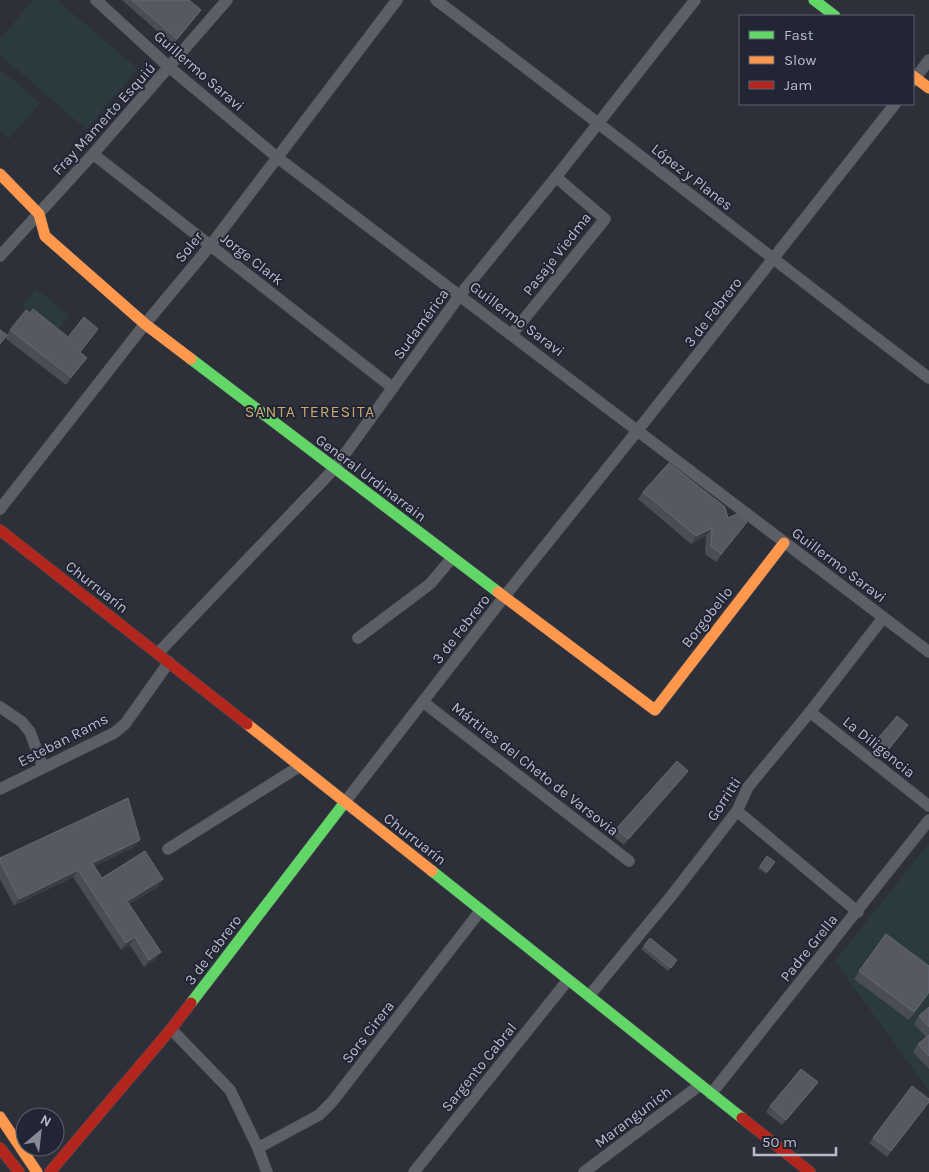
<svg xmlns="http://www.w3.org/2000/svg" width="929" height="1172" font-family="Karla,sans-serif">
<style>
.green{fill:#2b3a3f}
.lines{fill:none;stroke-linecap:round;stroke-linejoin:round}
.street-casing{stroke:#494b52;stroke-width:12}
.fast-casing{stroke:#494b52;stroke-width:12}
.slow-casing{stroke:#494b52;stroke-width:12}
.jam-casing{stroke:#494b52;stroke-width:12}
.street{stroke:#5d5f67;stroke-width:11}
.fast{stroke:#63d668;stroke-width:11}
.slow{stroke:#ff974d;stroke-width:11}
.jam{stroke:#b3261e;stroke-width:11}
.wall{fill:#4a4d56}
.shaded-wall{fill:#3a3d45}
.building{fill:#565962;stroke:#656972}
.labels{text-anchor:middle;stroke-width:4;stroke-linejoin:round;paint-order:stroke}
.street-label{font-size:15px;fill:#b8bcc9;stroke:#212534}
.neighbourhood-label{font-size:16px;letter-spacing:1px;fill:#cca870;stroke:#212534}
</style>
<rect width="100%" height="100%" fill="#2d3039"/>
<g class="green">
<polygon points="33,0 57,0 138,69 86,129 0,55 0,39"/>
<polygon points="0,69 40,103 9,139 0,132"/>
<polygon points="36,289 69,316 55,333 22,306"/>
<polygon points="929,843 929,1091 835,961"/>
</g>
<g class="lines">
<defs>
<g id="street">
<polyline points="96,0 169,67 278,158 929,652"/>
<path d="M436,0c166,124 328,253 493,378"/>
<polyline points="913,81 929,60"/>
<polyline points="93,154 393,388"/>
<polyline points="0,256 93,154 227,0"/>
<polyline points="512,334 605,219 556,177"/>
<polyline points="0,509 145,324 210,246 397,0"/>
<polyline points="358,638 430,584 452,558"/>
<polyline points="158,653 334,469 460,295 556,177 695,0"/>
<polyline points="423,702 629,861"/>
<polyline points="0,707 22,722 30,732 43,767"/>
<polyline points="810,712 929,806"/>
<polyline points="0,789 114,733 125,724 169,662"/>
<polyline points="345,802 504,597 638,430 895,104"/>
<polyline points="737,811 858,912"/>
<polyline points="168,849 300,766"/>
<polyline points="589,996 672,895 737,811 748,787 810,712 883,618"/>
<polyline points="171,1029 230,1090 258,1148 267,1172"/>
<polyline points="711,1094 929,820"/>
<polyline points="258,1148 319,1115 332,1102 481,910"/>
<polyline points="414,1172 568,980"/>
<polyline points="584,1172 700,1085"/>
</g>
<g id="fast">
<polyline points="814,0 835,16"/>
<polyline points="191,359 498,592"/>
<polyline points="432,871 742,1118"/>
<polyline points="191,1003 345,802"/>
</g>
<g id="slow">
<polyline points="913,76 929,88"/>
<polyline points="0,174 39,214 45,236 145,324 191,359"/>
<polyline points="498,592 655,710 784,543"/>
<polyline points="247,724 432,871"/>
<polyline points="0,1117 37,1172"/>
</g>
<g id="jam">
<polyline points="0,530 247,724"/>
<polyline points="742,1118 810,1172"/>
<polyline points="0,1148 19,1172"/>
<polyline points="50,1172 171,1029 191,1003"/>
</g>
</defs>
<use href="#street" class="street-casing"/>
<use href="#fast" class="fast-casing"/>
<use href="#slow" class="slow-casing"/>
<use href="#jam" class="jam-casing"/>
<use href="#street" class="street"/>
<use href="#fast" class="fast"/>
<use href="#slow" class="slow"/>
<use href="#jam" class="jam"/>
</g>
<g class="wall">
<polygon points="122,0 189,0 201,10 173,45"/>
<polygon points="30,313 68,337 98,329 80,352 81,365 66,385 5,338 10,330"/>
<polygon points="643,492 728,518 741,529 716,562 705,554 706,536 691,544 638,499"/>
<polygon points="905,729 885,754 874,745 876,741"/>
<polygon points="688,771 684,777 624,845 612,835 616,829"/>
<polygon points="134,847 95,866 102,878 158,887 129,904 156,959 144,967 130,945 121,950 73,877 14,906 0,879 0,858"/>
<polygon points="767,856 775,862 766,874 758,868"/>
<polygon points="886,934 929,993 909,1020 854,979"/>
<polygon points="650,938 677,960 668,971 641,949"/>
<polygon points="929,1007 929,1069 913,1052 918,1044 926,1037 914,1024 919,1016"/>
<polygon points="818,1082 782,1125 766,1112 770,1106"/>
<polygon points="929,1099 887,1157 869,1143 873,1138"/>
</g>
<g class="shaded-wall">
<polygon points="712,528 706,536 691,544 696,536"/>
<polygon points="688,771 684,777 624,845 628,839"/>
<polygon points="140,840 134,847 87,870 92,863"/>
<polygon points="78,870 73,877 14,906 19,899"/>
<polygon points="163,879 158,887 122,909 127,901"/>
<polygon points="135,937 130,945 121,950 126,943"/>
<polygon points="161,952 156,959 144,967 149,960"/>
<polygon points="818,1082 814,1088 782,1125 786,1120"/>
</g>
<g class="building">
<polygon points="132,0 189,0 201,10 177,39"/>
<polygon points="33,309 68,337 84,317 98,329 80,352 87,358 71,377 10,330 26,310 30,313"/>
<polygon points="0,330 7,335 0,344"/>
<polygon points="669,463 725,507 728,518 737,514 747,522 721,554 711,546 712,528 696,536 643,492"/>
<polygon points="897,716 908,725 888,750 876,741"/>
<polygon points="677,761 688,771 628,839 616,829"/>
<polygon points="128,798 140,840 92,863 102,878 145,851 163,879 127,901 161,952 149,960 135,937 126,943 78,870 19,899 0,861 0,858"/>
<polygon points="767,856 775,862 767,872 760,866"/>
<polygon points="886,934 929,966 929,992 914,1012 859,971"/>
<polygon points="650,938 677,960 671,968 644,946"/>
<polygon points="929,1007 929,1027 919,1016"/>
<polygon points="929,1035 929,1056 918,1044"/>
<polygon points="801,1069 818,1082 786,1120 770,1106"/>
<polygon points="912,1086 929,1099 929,1102 891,1151 873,1138"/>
</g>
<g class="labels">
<g class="street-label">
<text transform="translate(199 71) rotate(41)" y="5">Guillermo Saravi</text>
<text transform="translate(104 119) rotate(-48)" y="5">Fray Mamerto Esquiú</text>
<text transform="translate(692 177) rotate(38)" y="5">López y Planes</text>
<text transform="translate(189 247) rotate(-51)" y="5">Soler</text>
<text transform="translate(557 254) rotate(-52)" y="5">Pasaje Viedma</text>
<text transform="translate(252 259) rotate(38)" y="5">Jorge Clark</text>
<text transform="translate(713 312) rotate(-52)" y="5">3 de Febrero</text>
<text transform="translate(517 319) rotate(37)" y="5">Guillermo Saravi</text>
<text transform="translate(421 324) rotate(-54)" y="5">Sudamérica</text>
<text transform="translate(371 478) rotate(37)" y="5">General Urdinarrain</text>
<text transform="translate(839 565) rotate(37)" y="5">Guillermo Saravi</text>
<text transform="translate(97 587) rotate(38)" y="5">Churruarín</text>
<text transform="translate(707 617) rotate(-52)" y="5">Borgobello</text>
<text transform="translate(461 629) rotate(-52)" y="5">3 de Febrero</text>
<text transform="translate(63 740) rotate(-27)" y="5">Esteban Rams</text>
<text transform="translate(879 747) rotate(39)" y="5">La Diligencia</text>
<text transform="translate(535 769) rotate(38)" y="5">Mártires del Cheto de Varsovia</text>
<text transform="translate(724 799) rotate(-57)" y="5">Gorritti</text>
<text transform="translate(415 839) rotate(38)" y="5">Churruarín</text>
<text transform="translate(809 948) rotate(-51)" y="5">Padre Grella</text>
<text transform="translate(213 950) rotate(-53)" y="5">3 de Febrero</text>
<text transform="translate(368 1032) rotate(-52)" y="5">Sors Cirera</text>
<text transform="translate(479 1067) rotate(-51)" y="5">Sargento Cabral</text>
<text transform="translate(633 1117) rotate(-37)" y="5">Marangunich</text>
</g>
<g class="neighbourhood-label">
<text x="310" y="417">SANTA TERESITA</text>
</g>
</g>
<rect x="739" y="15" width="175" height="90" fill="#212534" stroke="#5d6170"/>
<rect x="749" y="31" width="25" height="8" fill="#63d668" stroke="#5d6170"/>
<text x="784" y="40" font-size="15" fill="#b8bcc9">Fast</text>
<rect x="749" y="56" width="25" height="8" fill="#ff974d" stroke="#5d6170"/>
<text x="784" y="65" font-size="15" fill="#b8bcc9">Slow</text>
<rect x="749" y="81" width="25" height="8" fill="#b3261e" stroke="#5d6170"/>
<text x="784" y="90" font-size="15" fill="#b8bcc9">Jam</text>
<g transform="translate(40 1132) rotate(28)"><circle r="24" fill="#212534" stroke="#5d6170"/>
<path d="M0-4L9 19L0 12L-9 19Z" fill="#878b97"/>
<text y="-8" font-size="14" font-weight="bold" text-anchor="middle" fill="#b8bcc9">N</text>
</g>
<path d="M754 1147v8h82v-8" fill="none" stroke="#b8bcc9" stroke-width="2.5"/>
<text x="762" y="1147" font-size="15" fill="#b8bcc9" stroke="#212534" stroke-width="4" paint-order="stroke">50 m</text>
</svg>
